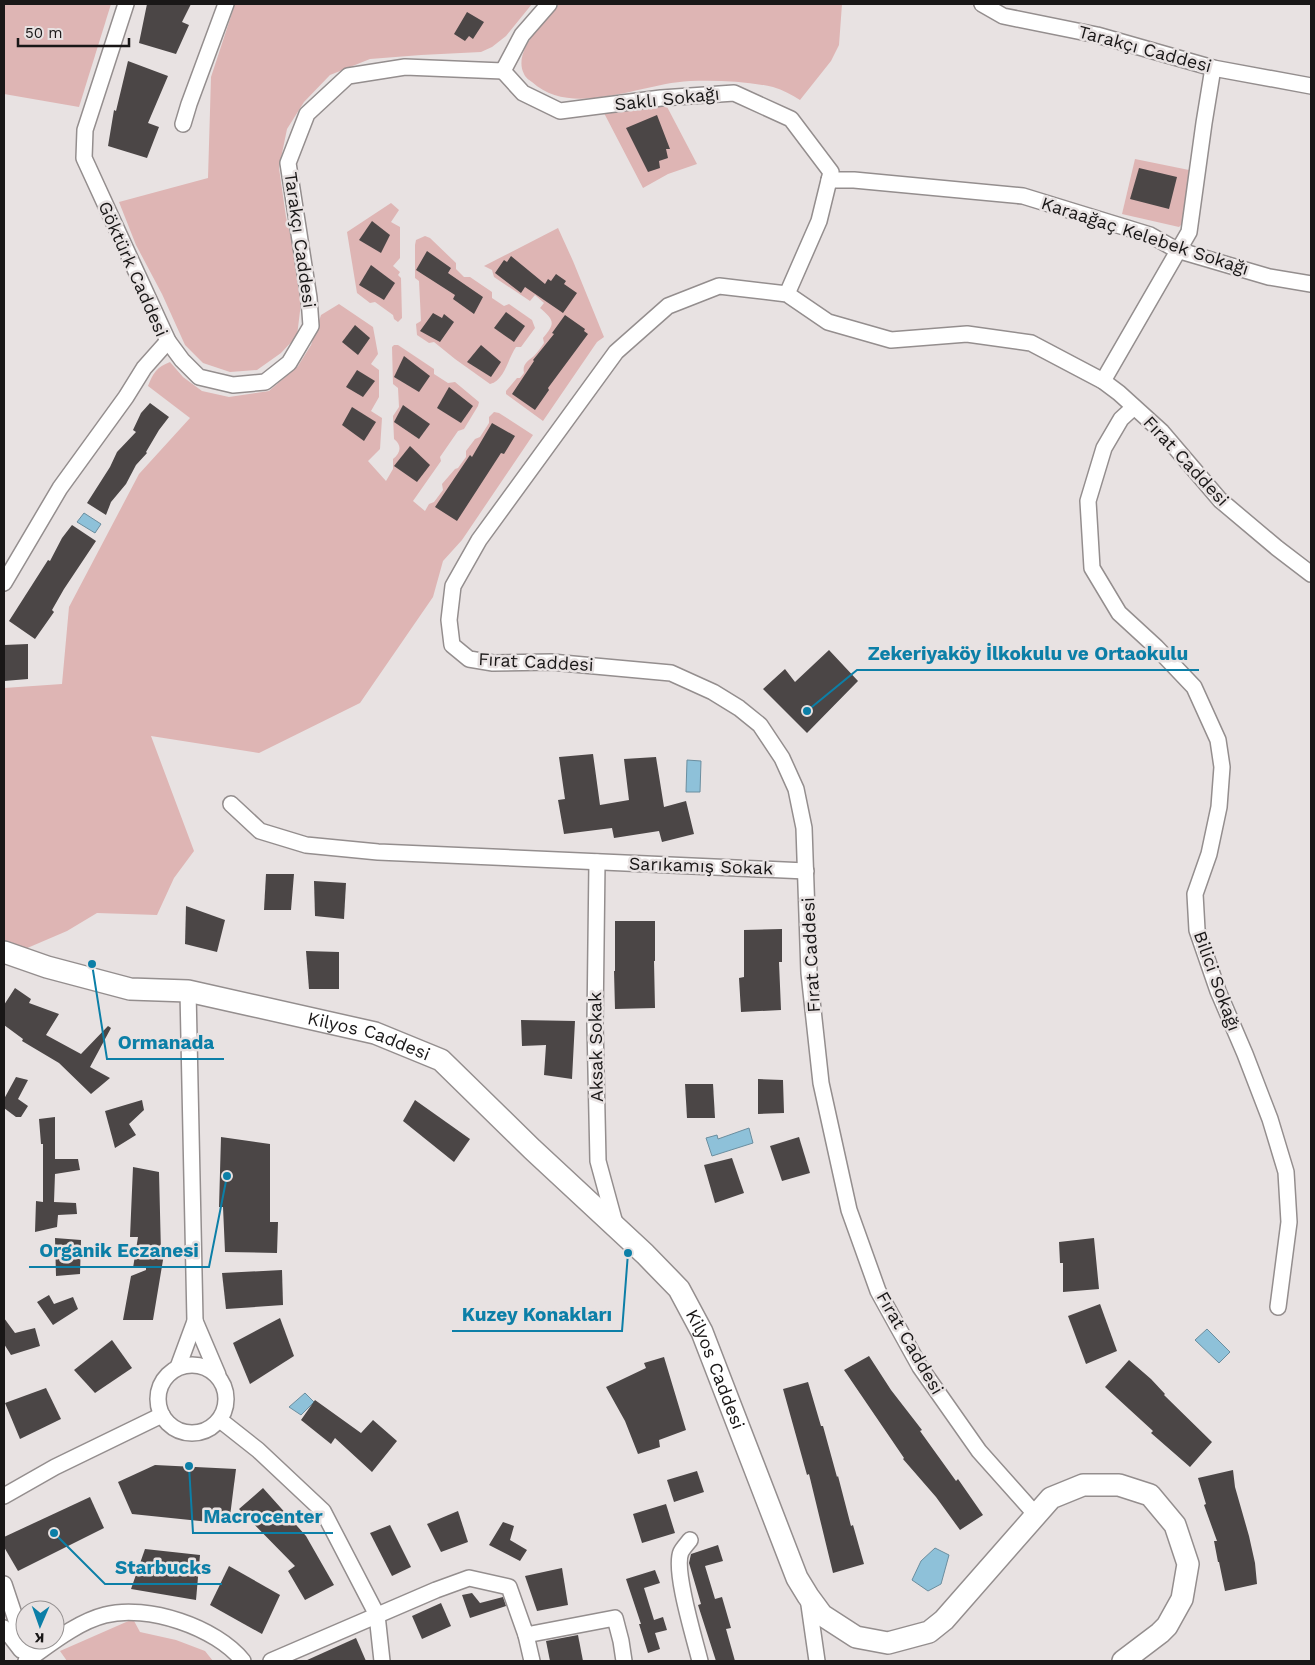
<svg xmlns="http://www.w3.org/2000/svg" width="1315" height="1665" font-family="'Work Sans',sans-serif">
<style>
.green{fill:#deb5b4}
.water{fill:#8ec1d9;stroke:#6b8e9f}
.building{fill:#4b4646}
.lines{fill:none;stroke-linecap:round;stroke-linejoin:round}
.street-casing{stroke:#948e8e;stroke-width:18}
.secondary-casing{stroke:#948e8e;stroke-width:24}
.street{stroke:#fff;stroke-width:15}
.secondary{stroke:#fff;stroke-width:21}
.labels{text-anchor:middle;stroke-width:5;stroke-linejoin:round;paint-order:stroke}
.street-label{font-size:18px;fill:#191717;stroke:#e8e2e2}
.leader{fill:none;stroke:#0c7fa7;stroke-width:2}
.callout-dot{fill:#0c7fa7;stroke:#e8e2e2;stroke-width:2}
.callout-label{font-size:19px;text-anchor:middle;font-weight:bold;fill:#0c7fa7;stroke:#e8e2e2;stroke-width:5;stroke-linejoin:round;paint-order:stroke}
</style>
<rect width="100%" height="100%" fill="#e8e2e2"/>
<g class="green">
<polygon points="4,4 111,4 79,107 4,94"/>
<polygon points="235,4 532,4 506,36 492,47 481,52 421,55 370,59 330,75 304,102 287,129 279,168 286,217 297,262 301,303 297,336 281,353 257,370 230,372 203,363 185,345 162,294 136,245 119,202 208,178 211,77"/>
<path d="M559,4h283l-3,41 -8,16 -31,39c-8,-5 -17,-10 -27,-13 -26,-6 -57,-7 -83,-6 -48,2 -118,38 -158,1 -3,-2 -7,-5 -8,-8 -12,-23 21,-53 35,-70z"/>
<polygon points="664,101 697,164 668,174 643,188 604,113"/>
<polygon points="1135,159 1189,170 1183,223 1179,227 1122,214"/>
<polygon points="391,203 399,210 391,222 400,227 400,258 393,266 400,272 398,275 401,278 402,318 398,322 394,319 393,315 375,302 370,303 357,293 347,232"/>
<path d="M558,228l15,33 31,76 -7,5 -54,79 -37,-27v-3l11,-13h3l4,-5c-2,-9 4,-12 10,-17 4,-4 7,-9 10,-13l-1,-5c13,-15 11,-18 -3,-30l4,-5 -9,-8 -5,6 -36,-24 -2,-7 -8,-4z"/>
<path d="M425,236l5,2 26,25v6l8,8h6l22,15v6l12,8 5,-2 23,16 3,8 -14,19h-5c-8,11 -11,33 -26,37l-35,-25 -21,-17 -5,1 -12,-8 -1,-11 5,-3 -2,-40 -4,-3v-33l1,-5z"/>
<path d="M339,304l34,23 5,27 -7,10 8,6v27l-8,14 11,7 -2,31 -12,12 18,20 7,-12v-10c8,-6 9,-14 1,-20l-1,-23 6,-9 -1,-19 -5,-4 -1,-37 2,-2h4l36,24v5l14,9 7,-1 24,20 -1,4 -14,23 -6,2 -18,26 1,4 -28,40 12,10 4,-7 5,-2 9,-12 -1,-6 13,-15 3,-1 8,-11v-6l9,-12 5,-2 9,-14v-6l5,-5 5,1 34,22 -71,105 -19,21 -10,36 -73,106 -101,50 -108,-17 43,115 -20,27 -17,37 -60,-2 -30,18 -42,18 -21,-9v-252l58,-4 7,-77 70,-133 51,-56 -42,-32c5,-13 9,-19 22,-24l13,15 19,14 27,6 40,-6 29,-25 13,-21 10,-30z"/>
<polygon points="133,1619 140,1632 176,1640 205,1651 213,1661 67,1661 60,1651"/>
</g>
<g class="water">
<polygon points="84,513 101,524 95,533 77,522"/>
<polygon points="687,760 701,761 700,792 686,792"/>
<polygon points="749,1128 753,1143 712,1156 706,1138 717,1135 718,1139"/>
<polygon points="1207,1329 1230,1352 1219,1363 1195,1340"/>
<polygon points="305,1393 314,1402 301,1415 289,1407"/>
<polygon points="935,1548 949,1555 941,1584 928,1591 912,1580 921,1561"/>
</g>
<g class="building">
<polygon points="147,4 191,4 182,22 189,25 176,54 139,43"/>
<polygon points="467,12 484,22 473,39 469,36 465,41 454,34"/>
<polygon points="128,61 168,76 148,123 159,127 147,158 108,146 114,110 116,111"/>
<polygon points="657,115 670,149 666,149 668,158 659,161 660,168 648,172 626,128"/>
<polygon points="1139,168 1177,177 1169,209 1130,199"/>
<polygon points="372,221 390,235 381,253 359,240"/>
<polygon points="427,251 451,268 448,273 483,297 474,314 453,299 455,295 416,270"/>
<polygon points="511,256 545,284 548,279 551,281 556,274 566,281 564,284 577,293 563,313 525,287 521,293 495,273 504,260 507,262"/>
<polygon points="371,265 395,283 384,300 359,285"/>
<polygon points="506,312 525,326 514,342 494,328"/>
<polygon points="433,313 442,318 444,314 454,322 440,342 420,331"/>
<polygon points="565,315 585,329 584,331 588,334 548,388 549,390 535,410 512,394 534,361 533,360 554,334 552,333"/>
<polygon points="355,325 370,338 358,355 342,342"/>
<polygon points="481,345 501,362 491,377 467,362"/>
<polygon points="404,356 430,376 419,392 394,377"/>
<polygon points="357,370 375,381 363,397 346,387"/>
<polygon points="449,387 473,406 461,423 437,408"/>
<polygon points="150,403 169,417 159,430 146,452 147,453 136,465 126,484 111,502 106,515 87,503 110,467 117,452 136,432 133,430 141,413"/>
<polygon points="403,405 430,424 419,439 394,422"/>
<polygon points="352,407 376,422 364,441 342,425"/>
<polygon points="492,423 515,436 504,454 501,453 457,521 435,507 470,455 472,457"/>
<polygon points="410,446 430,465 417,482 394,466"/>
<polygon points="72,525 96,541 64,589 52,610 54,612 35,639 9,621 48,560 50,561 62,538"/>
<polygon points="28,644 28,679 4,681 4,645"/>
<polygon points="829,650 858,681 807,733 763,689 785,669 795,682"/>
<polygon points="593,754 600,805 629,800 624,759 656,757 664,807 686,801 694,834 662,842 659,831 614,838 612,828 564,834 558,800 565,799 559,757"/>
<polygon points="266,874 294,874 291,910 264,910"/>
<polygon points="314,881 346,883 344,919 315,916"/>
<polygon points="186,906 225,920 217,952 185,944"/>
<polygon points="615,921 655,921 655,961 654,961 655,1008 615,1009 614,971 615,971"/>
<polygon points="782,929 782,962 779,962 781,1010 741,1012 739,978 744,977 744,930"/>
<polygon points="306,951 339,952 339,989 309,989"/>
<polygon points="15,988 31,999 29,1003 59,1014 46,1035 81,1054 108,1026 111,1028 90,1067 110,1078 91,1094 59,1063 22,1041 23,1039 4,1025 4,1005"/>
<polygon points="521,1020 575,1021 572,1079 544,1075 546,1045 522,1046"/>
<polygon points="16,1077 28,1080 18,1099 28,1106 21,1117 16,1117 4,1108 4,1099"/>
<polygon points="758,1079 783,1080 784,1113 758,1114"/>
<polygon points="685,1084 713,1084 715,1118 687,1118"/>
<polygon points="142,1100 144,1110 129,1124 136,1135 115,1148 105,1111"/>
<polygon points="415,1100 470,1139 454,1162 403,1121"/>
<polygon points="55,1117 55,1159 78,1159 80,1170 55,1174 54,1202 76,1203 77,1214 58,1215 57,1227 35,1232 36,1201 43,1202 43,1144 41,1144 39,1119"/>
<polygon points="221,1137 270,1144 270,1222 278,1222 277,1253 225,1252 223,1207 219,1207"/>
<polygon points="799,1137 810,1173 782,1181 770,1146"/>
<polygon points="732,1158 744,1193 715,1203 704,1165"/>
<polygon points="133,1167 159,1172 161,1253 164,1254 153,1320 123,1320 131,1276 146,1270 146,1266 133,1268 138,1237 130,1237"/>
<polygon points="55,1238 81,1240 80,1274 56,1276"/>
<polygon points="1094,1238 1099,1289 1063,1292 1063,1263 1060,1263 1059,1242"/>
<polygon points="282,1270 283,1305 226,1309 222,1273"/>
<polygon points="49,1295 54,1304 73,1297 78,1309 53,1325 37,1302"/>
<polygon points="1100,1304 1117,1351 1086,1364 1068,1316"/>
<polygon points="4,1318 15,1333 35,1328 40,1346 11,1355 4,1344"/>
<polygon points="280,1318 294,1356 250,1384 233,1343"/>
<polygon points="112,1340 132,1368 95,1393 74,1370"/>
<polygon points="869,1356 891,1390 922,1430 920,1431 956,1481 958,1479 983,1515 960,1530 936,1497 903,1459 904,1458 844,1370"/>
<polygon points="664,1357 686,1430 659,1440 660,1447 638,1454 625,1421 606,1387 646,1368 644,1363"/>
<polygon points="1129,1360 1151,1379 1165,1394 1164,1395 1212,1442 1190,1467 1151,1433 1153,1431 1105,1387"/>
<polygon points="808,1382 821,1426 823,1426 837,1477 838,1476 851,1526 853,1525 864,1564 833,1573 809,1474 807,1475 783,1389"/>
<polygon points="46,1388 61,1419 20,1439 5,1403"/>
<polygon points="315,1400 361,1433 373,1420 397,1441 372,1472 335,1438 331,1444 301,1420"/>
<polygon points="155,1465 236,1469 229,1524 132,1514 118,1482"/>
<polygon points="1233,1470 1235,1487 1249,1536 1255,1563 1257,1584 1225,1591 1219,1562 1218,1562 1214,1541 1217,1541 1204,1505 1206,1504 1198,1478"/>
<polygon points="697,1471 704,1492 674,1502 667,1480"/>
<polygon points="263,1488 306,1536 334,1585 305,1600 288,1571 295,1566 239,1509"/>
<polygon points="90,1497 104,1528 18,1571 4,1547 4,1537"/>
<polygon points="666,1504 675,1533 642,1543 633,1514"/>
<polygon points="458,1511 468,1542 441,1552 427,1524"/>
<polygon points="503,1522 514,1526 510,1540 527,1550 520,1561 489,1545"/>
<polygon points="390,1525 411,1567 392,1576 370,1533"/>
<polygon points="718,1545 723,1561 705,1566 715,1599 722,1597 731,1628 726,1629 735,1661 716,1661 698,1605 701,1604 689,1563 691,1554"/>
<polygon points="145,1549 200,1555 196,1600 131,1589"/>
<polygon points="229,1566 280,1595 262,1634 210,1605"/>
<polygon points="562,1568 568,1605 537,1611 525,1576"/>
<polygon points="655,1570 660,1583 644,1588 654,1620 663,1617 667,1630 655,1633 660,1649 648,1653 639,1624 641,1624 626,1579"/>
<polygon points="472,1593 480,1603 503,1597 506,1606 470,1618 462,1595"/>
<polygon points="441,1603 451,1626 422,1639 412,1616"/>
<polygon points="578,1635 583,1661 550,1661 546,1641"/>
<polygon points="356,1638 366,1661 305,1661"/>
</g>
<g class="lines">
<defs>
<g id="street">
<polyline points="126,4 85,130 84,158 168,341 182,360 199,377 233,385 265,382 289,363 311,326 309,298 288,163 307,114 348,76 405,67 503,71 522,35 549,4"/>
<polyline points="982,4 1003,16 1097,35 1213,68 1311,86"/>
<polyline points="503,71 523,93 560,111 661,98 734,93 791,119 831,172 819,221 787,294"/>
<polyline points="183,124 189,104 226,4"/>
<polyline points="829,180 854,180 1023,196 1150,235 1177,250 1269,277 1311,284"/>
<polyline points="1103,381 1189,232 1204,123 1213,68"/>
<polyline points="1134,407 1121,419 1104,448 1088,501 1092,568 1119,613 1156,647 1194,687 1218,740 1222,767 1219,807 1209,854 1195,894 1197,930 1218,991 1245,1054 1270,1119 1286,1172 1289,1222 1278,1307"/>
<polyline points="4,583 60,488 126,397 144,368 168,341"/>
<polyline points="231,804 260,831 306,845 378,852 806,871"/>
<polyline points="597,862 595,1025 598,1161 616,1227"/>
<polyline points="195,1321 218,1375"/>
<circle cx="192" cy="1399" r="34"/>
<polyline points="178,1367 195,1321 188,991"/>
<polyline points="220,1420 258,1450 323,1511 377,1615 382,1661"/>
<polyline points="4,1496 55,1467 162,1415"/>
<polyline points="1036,1515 979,1451 920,1367 878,1291 849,1210 821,1083 809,973 804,828 796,789 782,758 760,725 739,708 713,692 671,673 551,662 493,663 469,659 452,645 449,620 453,586 479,540 616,352 668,306 719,286 787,294 828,322 891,340 967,334 1031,343 1103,381 1119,393 1162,432 1220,500 1277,548 1311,574"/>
<path d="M690,1540c-3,4 -7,8 -9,12 -8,18 14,88 19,109"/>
<polyline points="4,1584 29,1659"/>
<polyline points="808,1598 817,1661"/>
<polyline points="4,1628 21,1650"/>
<polyline points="526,1635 532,1661"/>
<path d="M26,1661c23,-16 51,-39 79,-46 42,-11 111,12 138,46"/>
<polyline points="271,1661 436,1590 469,1578 509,1587 526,1635 615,1618 621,1641 624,1661"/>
</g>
<g id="secondary">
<path id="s1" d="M4,952l43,15 83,22 58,2 187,42 66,27 91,89 113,105 34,35 23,43 95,246 11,18 14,19 34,22 32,6 41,-11 15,-12 107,-122 32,-13h36l31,10 25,30 13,39 -6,35 -15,27 -7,7 -37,28"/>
</g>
</defs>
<use href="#street" class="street-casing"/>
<use href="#secondary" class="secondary-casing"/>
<use href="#street" class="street"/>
<use href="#secondary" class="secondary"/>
</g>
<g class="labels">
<g class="street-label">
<text transform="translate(1145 49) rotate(15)" y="6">Tarakçı Caddesi</text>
<text transform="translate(667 99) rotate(-6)" y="6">Saklı Sokağı</text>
<text transform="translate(1145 236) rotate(18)" y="6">Karaağaç Kelebek Sokağı</text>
<text transform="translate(300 240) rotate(82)" y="6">Tarakçı Caddesi</text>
<text transform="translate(133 269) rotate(66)" y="6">Göktürk Caddesi</text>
<text transform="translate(1186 461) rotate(47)" y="6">Fırat Caddesi</text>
<text transform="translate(536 662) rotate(3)" y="6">Fırat Caddesi</text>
<text transform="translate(701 866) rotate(2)" y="6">Sarıkamış Sokak</text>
<text transform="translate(811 955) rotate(-93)" y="6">Fırat Caddesi</text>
<text transform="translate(1217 981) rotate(70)" y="6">Bilici Sokağı</text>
<text dy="6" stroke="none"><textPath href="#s1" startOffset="376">Kilyos Caddesi</textPath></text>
<text transform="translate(596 1047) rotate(-91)" y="6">Aksak Sokak</text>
<text transform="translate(910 1343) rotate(60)" y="6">Fırat Caddesi</text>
<text dy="6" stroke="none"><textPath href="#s1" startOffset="871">Kilyos Caddesi</textPath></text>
</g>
</g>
<path class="leader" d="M807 711L857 670H1199M92 964L107 1059H224M227 1176L209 1267H29M628 1253L622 1331H452M189 1466L193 1533H333M54 1533L105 1584H222"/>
<g class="callout-dot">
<circle cx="807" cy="711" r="5"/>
<circle cx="92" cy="964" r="5"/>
<circle cx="227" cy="1176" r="5"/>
<circle cx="628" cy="1253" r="5"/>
<circle cx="189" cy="1466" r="5"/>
<circle cx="54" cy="1533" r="5"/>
</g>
<g class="callout-label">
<text x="1028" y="660">Zekeriyaköy İlkokulu ve Ortaokulu</text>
<text x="166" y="1049">Ormanada</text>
<text x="119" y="1257">Organik Eczanesi</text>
<text x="537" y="1321">Kuzey Konakları</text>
<text x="263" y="1523">Macrocenter</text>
<text x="163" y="1574">Starbucks</text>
</g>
<rect width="1315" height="1665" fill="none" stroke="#191717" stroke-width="10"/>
<g transform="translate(40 1625) rotate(182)"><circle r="24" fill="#e8e2e2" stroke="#959191"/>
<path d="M0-4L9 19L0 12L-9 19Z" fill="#0c7fa7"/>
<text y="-8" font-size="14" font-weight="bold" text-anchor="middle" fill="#191717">K</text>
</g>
<path d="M18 38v8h111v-8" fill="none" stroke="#191717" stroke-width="2.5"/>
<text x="25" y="38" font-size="15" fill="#191717" stroke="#e8e2e2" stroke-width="4" paint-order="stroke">50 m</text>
</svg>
